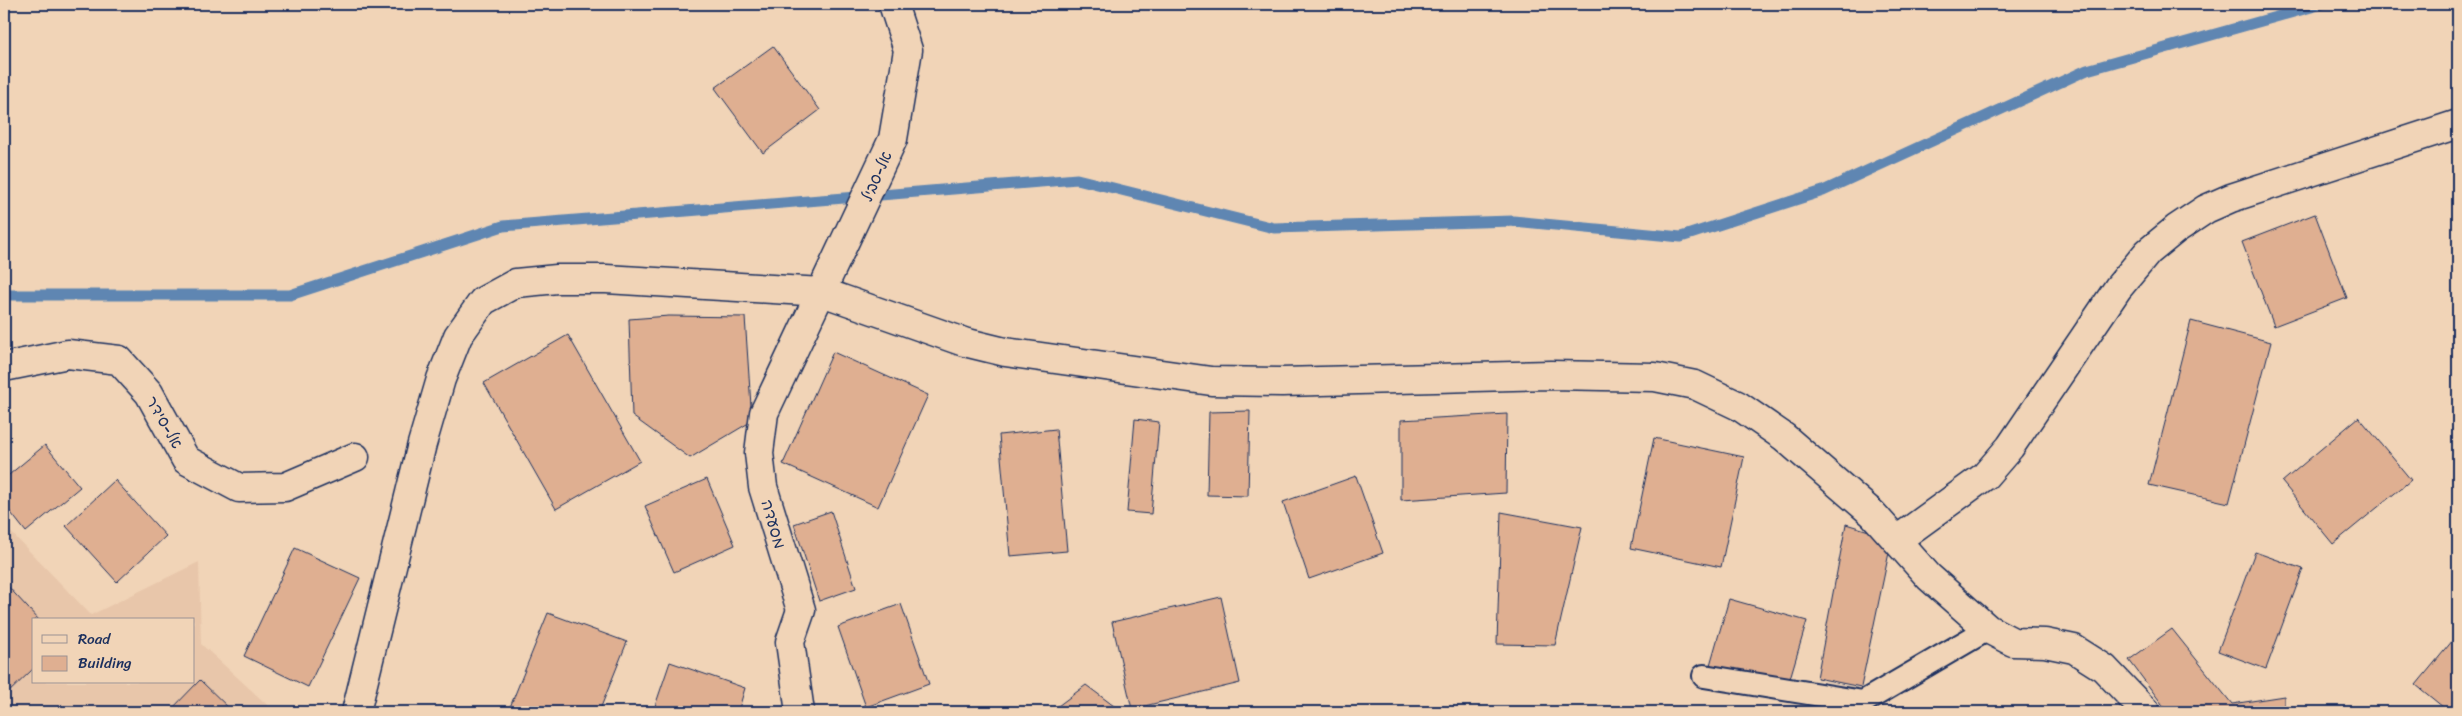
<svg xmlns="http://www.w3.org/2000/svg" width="2462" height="716" font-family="Sriracha,'Playpen Sans Hebrew',sans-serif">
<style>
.built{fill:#e8c6aa;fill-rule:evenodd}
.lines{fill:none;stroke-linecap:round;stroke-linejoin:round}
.stream{stroke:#5f86b2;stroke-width:11}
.building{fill:#dfaf91;stroke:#1b2f5e}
.lane-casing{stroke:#1b2f5e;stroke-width:26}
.street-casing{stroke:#1b2f5e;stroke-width:31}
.secondary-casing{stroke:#1b2f5e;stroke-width:31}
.lane{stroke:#f1d4b7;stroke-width:22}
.street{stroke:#f1d4b7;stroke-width:28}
.secondary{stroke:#f1d4b7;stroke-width:28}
.labels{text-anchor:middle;stroke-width:4;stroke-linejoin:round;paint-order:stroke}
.street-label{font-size:16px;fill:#1b2f5e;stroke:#f1d4b7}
</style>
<rect width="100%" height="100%" fill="#f1d4b7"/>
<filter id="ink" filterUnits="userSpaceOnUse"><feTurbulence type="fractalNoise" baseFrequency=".02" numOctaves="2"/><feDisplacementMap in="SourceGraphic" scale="10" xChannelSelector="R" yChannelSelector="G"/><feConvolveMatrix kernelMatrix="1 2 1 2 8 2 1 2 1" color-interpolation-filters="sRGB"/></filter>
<g filter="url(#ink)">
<path class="built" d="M4,525l87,90 108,-53 2,82 74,68h-271zM34,620h160v62h-160z"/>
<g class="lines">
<polyline class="stream" points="4,295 290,295 503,226 1077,179 1274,228 1513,221 1681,237 1823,191 2087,70 2322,4"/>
</g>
<g class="building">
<polygon points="773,46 820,110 763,153 715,88"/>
<polygon points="2315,214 2347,298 2274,326 2242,242"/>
<polygon points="669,316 745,317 752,421 690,458 632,416 629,319"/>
<polygon points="2191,321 2271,342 2229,503 2149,485"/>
<polygon points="568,335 640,461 556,509 484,383"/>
<polygon points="833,352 928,395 878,507 783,464"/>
<polygon points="1250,411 1248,496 1207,495 1209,412"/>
<polygon points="1507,414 1506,493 1401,500 1401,420"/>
<polygon points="2359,417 2411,480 2333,544 2282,482"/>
<polygon points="1135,419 1159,422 1151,514 1127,512"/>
<polygon points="1056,429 1067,551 1010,556 999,435"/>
<polygon points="1654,438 1744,457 1721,567 1631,548"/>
<polygon points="45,445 80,487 26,532 4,504 4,479"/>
<polygon points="1356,476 1383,553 1309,579 1283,502"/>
<polygon points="707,479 735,545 674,572 645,506"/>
<polygon points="115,480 166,536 117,582 66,526"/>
<polygon points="831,511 856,588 819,601 794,524"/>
<polygon points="1501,512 1582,527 1555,645 1497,644"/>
<polygon points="1846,524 1892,538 1861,687 1817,678"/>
<polygon points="295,548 360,578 308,687 244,656"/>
<polygon points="2255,552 2303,569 2266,669 2218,651"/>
<polygon points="4,582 39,620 34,620 34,668 4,697"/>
<polygon points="1221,597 1240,683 1132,709 1112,622"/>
<polygon points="1729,599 1807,621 1788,685 1710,665"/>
<polygon points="901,604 929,684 866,707 838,627"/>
<polygon points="548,613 627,642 599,712 508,712"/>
<polygon points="2172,629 2232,704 2284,696 2284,712 2168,712 2129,660"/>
<polygon points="2458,634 2458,712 2449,712 2416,685"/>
<polygon points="670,662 745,688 738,712 653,712"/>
<polygon points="200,680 233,712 169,712"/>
<polygon points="1086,685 1122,712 1061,712 1058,706"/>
</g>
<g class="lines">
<defs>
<polyline id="lane" points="1704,676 1863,702 1988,629"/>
<g id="street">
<polyline points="822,292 964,342 1005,352 1211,381 1282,382 1551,375 1655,377 1695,385 1739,406 1784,437 1873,514 1929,577 1988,629 2013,642 2045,643 2074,649 2104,668 2146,712"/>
<polyline points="4,367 68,354 119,360 149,393 186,460 239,488 285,487 355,457"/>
<polyline points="1897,540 1985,476 2010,447 2118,288 2148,252 2176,229 2206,209 2231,198 2458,124"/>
</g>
<g id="secondary">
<polyline points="356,712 422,444 441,379 458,336 483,301 516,283 557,279 606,279 822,292"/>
<polyline points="800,712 790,642 801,610 763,487 759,453 764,413 893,139 908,50 893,4"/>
</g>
</defs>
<use href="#lane" class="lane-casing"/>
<use href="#street" class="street-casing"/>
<use href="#secondary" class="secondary-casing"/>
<use href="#lane" class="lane"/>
<use href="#street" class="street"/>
<use href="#secondary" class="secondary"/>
</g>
</g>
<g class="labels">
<g class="street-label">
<text transform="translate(876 176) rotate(-66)" y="6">אל-סביל</text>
<text transform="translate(165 422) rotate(60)" y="6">אל-סידר</text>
<text transform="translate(774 524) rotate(74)" y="6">מסעדה</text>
</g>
</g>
<rect width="2462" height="716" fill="none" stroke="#f1d4b7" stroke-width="20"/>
<rect x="10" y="10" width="2442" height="696" fill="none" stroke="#1b2f5e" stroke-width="2" filter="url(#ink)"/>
<rect x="32" y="618" width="162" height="65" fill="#f1d4b7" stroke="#9b9293"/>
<rect x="42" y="635" width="25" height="8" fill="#f1d4b7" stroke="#9b9293"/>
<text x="78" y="644" font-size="15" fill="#1b2f5e">Road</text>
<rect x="42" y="656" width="25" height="15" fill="#dfaf91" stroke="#9b9293"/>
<text x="78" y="668" font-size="15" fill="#1b2f5e">Building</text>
</svg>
